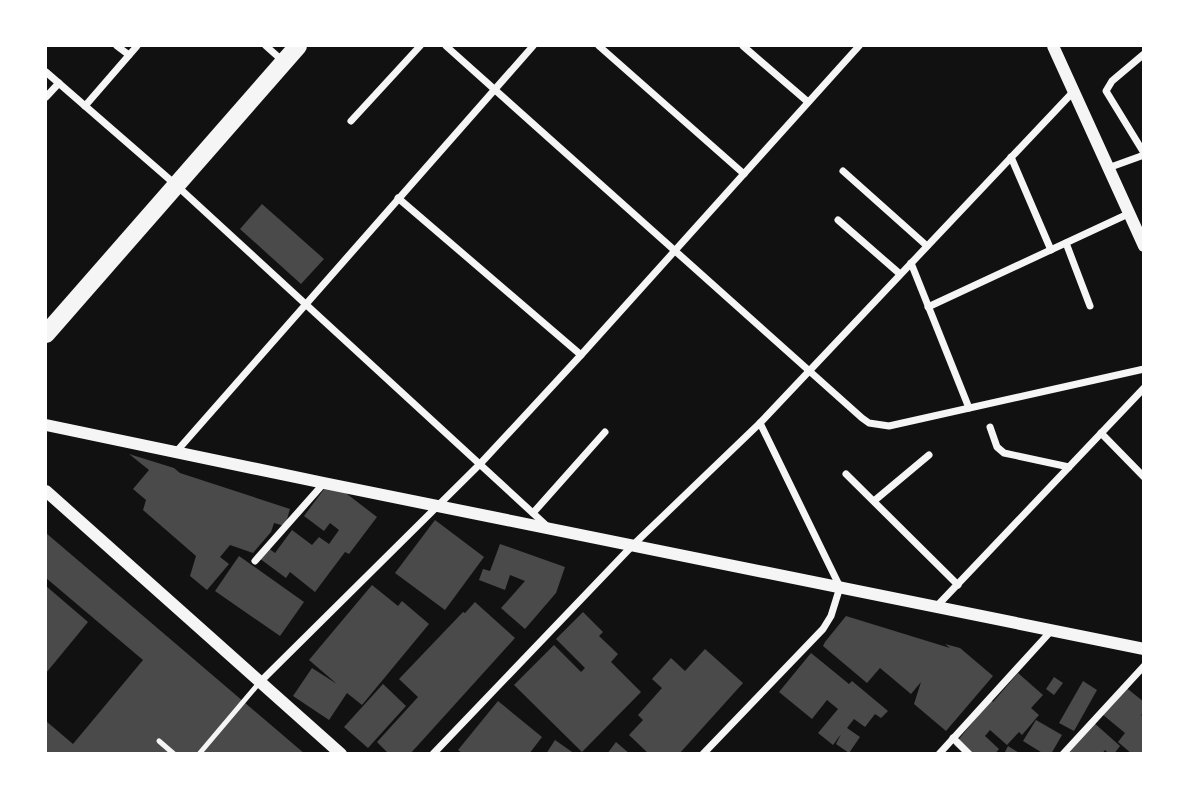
<svg xmlns="http://www.w3.org/2000/svg" width="1189" height="799" font-family="'Public Sans',sans-serif">
<style>
.building{fill:#4a4a4a}
.lines{fill:none;stroke-linecap:round;stroke-linejoin:round}
.service{stroke:#f5f5f5;stroke-width:5}
.minor{stroke:#f5f5f5;stroke-width:7}
.tertiary{stroke:#f5f5f5;stroke-width:12}
.primary{stroke:#f5f5f5;stroke-width:18}
</style>
<rect width="100%" height="100%" fill="#111"/>
<g class="building">
<polygon points="262,204 324,259 301,284 240,229"/>
<polygon points="129,454 174,468 180,473 290,509 285,526 274,523 271,532 253,553 230,545 220,557 229,564 207,590 190,576 196,556 143,510 146,500 133,489 149,470"/>
<polygon points="330,481 377,517 349,554 345,552 315,592 290,572 286,578 259,558 267,547 275,553 292,530 312,545 319,537 329,544 339,530 330,523 324,531 304,516"/>
<polygon points="435,520 484,557 445,610 395,573"/>
<polygon points="46,533 305,754 46,754 46,721 73,744 143,660 46,578"/>
<polygon points="500,544 565,567 556,593 525,629 501,608 525,581 510,575 505,590 479,580 483,569 490,571"/>
<polygon points="239,556 304,602 280,636 215,591"/>
<polygon points="372,585 398,606 402,601 429,624 362,705 347,693 329,720 293,696 312,668 337,684 309,660"/>
<polygon points="46,586 88,622 46,673"/>
<polygon points="475,602 515,638 410,754 389,754 377,742 418,697 399,679 463,612 465,613"/>
<polygon points="583,612 603,632 599,636 618,654 611,662 641,692 582,752 514,685 554,645 581,672 585,668 556,639"/>
<polygon points="846,616 950,648 945,644 960,648 993,676 946,731 914,704 921,682 911,694 880,668 867,683 823,646 825,642"/>
<polygon points="705,649 743,683 679,754 649,754 629,735 643,720 638,715 662,688 652,679 671,658 685,671"/>
<polygon points="811,653 849,684 852,681 888,711 881,718 875,714 865,727 854,719 847,728 860,737 849,753 836,744 841,734 833,745 818,733 838,709 827,700 812,719 779,692"/>
<polygon points="1018,673 1043,695 1031,708 1039,715 1022,735 1019,732 1007,745 990,730 985,736 999,749 995,754 964,754 954,745 991,700 993,702"/>
<polygon points="1054,677 1063,683 1054,695 1046,689"/>
<polygon points="1083,681 1097,690 1074,731 1059,723"/>
<polygon points="383,684 406,706 368,748 344,727"/>
<polygon points="1124,686 1144,702 1144,712 1141,715 1144,717 1144,754 1132,754 1118,742 1125,733 1102,714"/>
<polygon points="498,701 542,737 529,754 463,754 458,750"/>
<polygon points="1036,720 1062,735 1051,754 1044,754 1023,741"/>
<polygon points="1092,721 1120,746 1114,754 1109,754 1105,750 1102,754 1066,754"/>
<polygon points="555,740 575,754 546,754"/>
<polygon points="616,742 630,754 607,754"/>
<polygon points="1008,746 1021,754 1004,754"/>
</g>
<g class="lines">
<g class="service">
<polyline points="159,741 174,754"/>
<polyline points="199,754 260,682"/>
</g>
<g class="minor">
<polyline points="117,46 129,55"/>
<polyline points="266,46 284,62"/>
<polyline points="446,46 862,418 869,423 889,426 1144,369"/>
<polyline points="599,46 744,174"/>
<polyline points="743,46 808,102"/>
<polyline points="1144,54 1112,81 1106,91 1144,153"/>
<polyline points="46,72 176,185 548,527"/>
<polyline points="46,97 59,83"/>
<polyline points="85,106 137,46"/>
<polyline points="351,121 420,46"/>
<polyline points="1011,157 1051,250"/>
<polyline points="1108,168 1144,155"/>
<polyline points="843,171 927,246"/>
<polyline points="398,198 581,355"/>
<polyline points="838,220 900,274"/>
<polyline points="1066,243 1090,306"/>
<polyline points="911,263 969,408"/>
<polyline points="928,307 1128,214"/>
<polyline points="990,427 997,447 1004,453 1069,467"/>
<polyline points="1101,433 1144,477"/>
<polyline points="176,452 533,46"/>
<polyline points="846,474 958,585"/>
<polyline points="874,501 929,455"/>
<polyline points="533,513 605,432"/>
<polyline points="255,561 324,483"/>
<polyline points="936,607 1144,388"/>
<polyline points="260,682 480,464 581,355 859,46"/>
<polyline points="953,738 969,754"/>
<polyline points="433,754 633,545 760,423 1074,91"/>
<polyline points="703,754 823,629 831,616 840,587 760,423"/>
<polyline points="939,754 1052,630"/>
<polyline points="1063,754 1144,666"/>
</g>
<g class="tertiary">
<polyline points="1053,46 1144,246"/>
<polyline points="46,425 324,483 1144,649"/>
<polyline points="46,491 341,754"/>
</g>
<polyline class="primary" points="46,334 298,46"/>
</g>
<rect width="1189" height="799" fill="none" stroke="#ffffff" stroke-width="94"/>
</svg>
